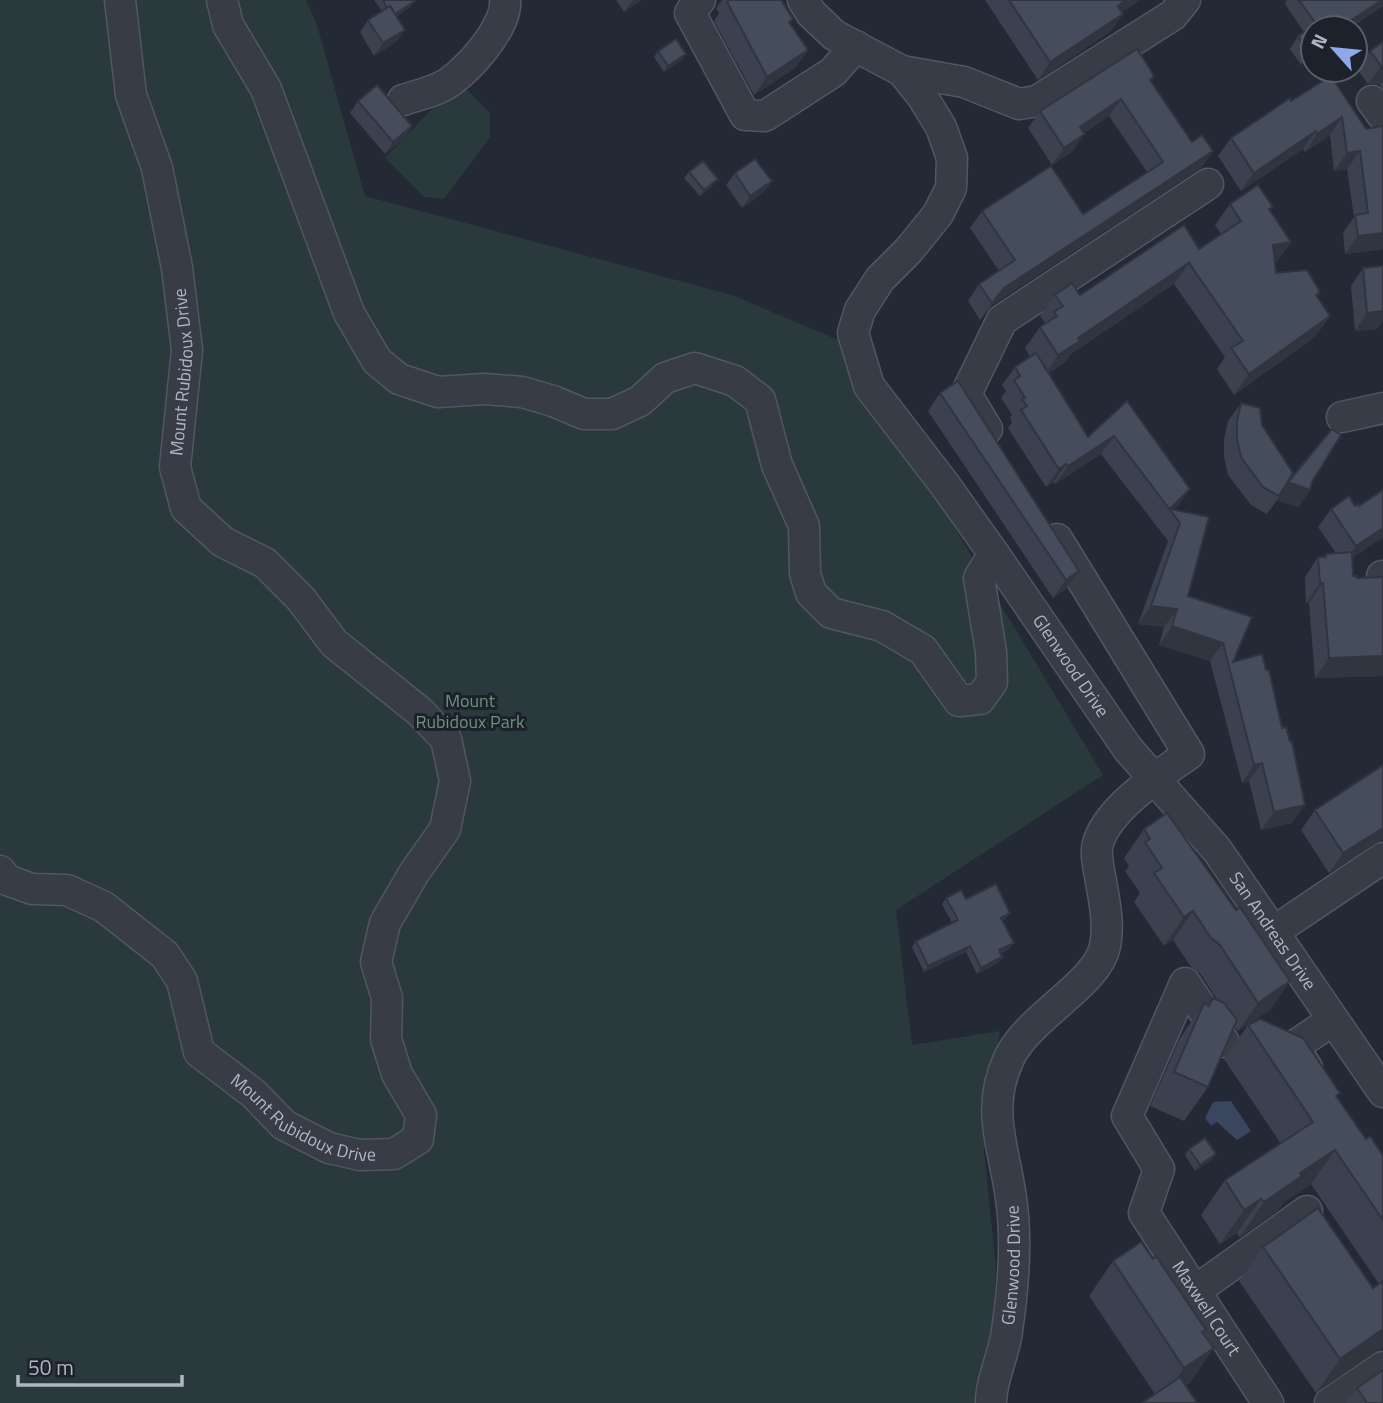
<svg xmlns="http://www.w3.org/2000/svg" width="1383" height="1403" font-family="'Titillium Web',sans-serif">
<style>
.green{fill:#29393c}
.water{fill:#3a455e}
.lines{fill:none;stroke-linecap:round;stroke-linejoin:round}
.minor-casing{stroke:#525662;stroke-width:33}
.minor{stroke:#373c47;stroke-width:30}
.wall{fill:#3b414e}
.shaded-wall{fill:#303540}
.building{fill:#454c5b;stroke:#303540;stroke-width:2}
.labels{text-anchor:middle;stroke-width:6;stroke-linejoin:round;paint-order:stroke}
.street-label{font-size:18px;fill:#b2b6c3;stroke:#1c212c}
.park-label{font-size:18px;fill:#6c9179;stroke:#1c212c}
</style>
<rect width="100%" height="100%" fill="#242936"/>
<g class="green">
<polygon points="0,0 306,0 317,25 365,196 732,295 843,342 1103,775 896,910 912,1045 1000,1031 984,1151 996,1268 988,1403 0,1403"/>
<polygon points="454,86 465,88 490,113 490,137 444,199 424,197 385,158"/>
</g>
<polygon class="water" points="1231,1101 1251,1131 1237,1140 1217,1122 1211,1126 1205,1118 1213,1102"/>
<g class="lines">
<defs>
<g id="minor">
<polyline points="222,0 228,25 266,89 349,313 377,361 399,379 438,392 484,389 522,392 553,401 584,414 612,414 640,401 665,378 695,368 735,381 760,400 777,465 804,526 805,573 811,593 831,613 882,626 923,650 959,701 980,699 992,682 991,652 979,578 994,554"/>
<polyline points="700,0 690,13 745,115 765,116 833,72 856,46"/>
<path id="s1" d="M803,0l8,13 23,22 68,36 20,25 19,31 11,31 -1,30 -13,26 -29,36 -29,29 -20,31 -7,23 16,53 76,99 49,69 134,195 89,101 166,242"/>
<polyline points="902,71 964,82 1019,104 1037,101 1173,15 1185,0"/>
<path d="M403,100c12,-4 25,-7 36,-12 24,-10 69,-61 66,-88"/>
<polyline points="1372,101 1383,116"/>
<polyline points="1342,417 1383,408"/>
<polyline points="987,429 966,394 1002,320 1208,184"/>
<polyline points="1382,576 1383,576"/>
<path id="s2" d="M0,871l7,9 25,9 35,1 37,17 61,48 17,26 17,71 55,42 30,31 45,23 31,7 34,-1 24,-15 3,-24 -24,-41 -11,-35 1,-41 -11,-36 9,-39 29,-50 31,-44 10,-48 -9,-42 -27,-28 -85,-68 -33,-44 -36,-36 -42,-21 -37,-34 -11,-41 12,-117 -10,-82 -20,-100 -26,-73 -11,-95"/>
<polyline points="1273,932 1383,858"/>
<path id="s3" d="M1224,1042l-39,-59 -58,133 32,53 -15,44 124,190"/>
<polyline points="1307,1068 1293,1047 1333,1020"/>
<polyline points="1195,1291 1307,1211"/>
<path id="s4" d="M991,1403c0,-24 13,-48 16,-72 6,-41 10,-93 4,-133 -7,-52 -26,-88 -2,-140 19,-41 89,-74 96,-112 6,-28 -5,-62 -8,-89 -5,-39 64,-83 92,-103l-132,-215"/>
<polyline points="1330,1403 1383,1367"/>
</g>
</defs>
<use href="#minor" class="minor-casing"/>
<use href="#minor" class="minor"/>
</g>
<g class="wall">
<polygon points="374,0 414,0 415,1 410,7 397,16 396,42 374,56 360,32 368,20 382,11"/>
<polygon points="616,0 642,0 624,12"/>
<polygon points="722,0 781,0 793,19 790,24 808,50 795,68 754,95 714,21 719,13 716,8"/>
<polygon points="985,0 1140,0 1122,12 1123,14 1111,31 1038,80"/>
<polygon points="1287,0 1383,0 1383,6 1350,28 1313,28 1313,57 1301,65 1290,49 1298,36 1304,32 1285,4"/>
<polygon points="1383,42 1383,89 1380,85 1368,84 1357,69 1370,51"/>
<polygon points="658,51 686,54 682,60 664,72 654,57"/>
<polygon points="1331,76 1366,129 1383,126 1383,249 1345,254 1343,233 1354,217 1347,169 1334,171 1330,135 1305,152 1303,149 1241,191 1218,156 1231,138"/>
<polygon points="1154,77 1151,81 1192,142 1213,151 1201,168 992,305 980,320 968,301 979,284 999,271 970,228 982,211 1083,214 1147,172 1109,116 1084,133 1073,151 1052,165 1028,128 1040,111"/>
<polygon points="358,101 412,126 404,138 385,154 350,113"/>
<polygon points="689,172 713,185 700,196 684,178"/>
<polygon points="735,173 772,181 763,193 742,208 726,185"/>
<polygon points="1230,204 1270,211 1291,242 1276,263 1275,264 1276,273 1320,292 1317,297 1330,316 1315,337 1234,395 1217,369 1225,357 1174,284 1071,354 1065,362 1049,373 1088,437 1127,401 1177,507 1174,510 1209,517 1188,596 1252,617 1233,662 1292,823 1261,830 1249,781 1242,783 1210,661 1159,645 1164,627 1138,624 1168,541 1101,454 1055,484 1054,482 1046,487 1008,428 1012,422 1010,417 1012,415 1001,398 1006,391 1002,385 1015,367 1030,357 1025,348 1040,327 1045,323 1040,316 1055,295 1080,295 1199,249 1221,234 1215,225"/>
<polygon points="1383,266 1383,320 1377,329 1355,331 1351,286 1363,268"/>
<polygon points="940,393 1079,571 1066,589 1053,598 928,411"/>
<polygon points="1241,403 1262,425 1287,483 1312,482 1310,490 1298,507 1277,500 1267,514 1251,505 1228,475 1224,457 1224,439 1228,421"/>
<polygon points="1383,490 1383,537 1352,558 1353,576 1383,676 1315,678 1309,603 1306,603 1305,577 1318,557 1324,557 1326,554 1336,553 1318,527 1331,509 1359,506"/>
<polygon points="1383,765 1383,839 1329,873 1301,830 1315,810"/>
<polygon points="1144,829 1236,910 1290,981 1270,1010 1238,1031 1234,1026 1208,1087 1184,1121 1150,1106 1180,1038 1204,1003 1208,1005 1213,998 1218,1001 1200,973 1191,967 1173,940 1164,946 1134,902 1140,893 1125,871 1129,866 1124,858"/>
<polygon points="946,898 966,899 1006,919 1003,921 1009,949 1000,954 1002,957 998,963 977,974 966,952 924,972 912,947 916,941 952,923 942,904"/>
<polygon points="1248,1025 1337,1097 1366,1139 1382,1154 1383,1153 1383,1347 1316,1393 1239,1281 1263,1247 1373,1288 1379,1284 1311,1184 1284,1202 1278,1210 1246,1233 1240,1237 1237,1233 1220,1244 1201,1215 1225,1180 1281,1144 1224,1059"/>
<polygon points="1189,1149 1216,1154 1211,1160 1195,1171 1185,1155"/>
<polygon points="1113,1261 1203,1333 1190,1383 1185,1385 1155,1394 1089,1296"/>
<polygon points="1357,1388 1383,1403 1346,1403"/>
</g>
<g class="shaded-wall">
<polygon points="633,0 642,0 624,12"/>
<polygon points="1126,0 1140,0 1106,23 1118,6"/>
<polygon points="1382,0 1383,0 1383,6 1350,28 1344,28 1347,23"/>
<polygon points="415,1 410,7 388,22 392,15"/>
<polygon points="1123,14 1111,31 1038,80 1050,62"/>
<polygon points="405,30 396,42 374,56 383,43"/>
<polygon points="808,50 795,68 754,95 767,77"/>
<polygon points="1313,51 1313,57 1301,65 1309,53"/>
<polygon points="686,54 682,60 664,72 668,66"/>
<polygon points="1381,66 1383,67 1383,81 1380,85 1368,84"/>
<polygon points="1121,99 1109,116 1068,144 1080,127"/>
<polygon points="1342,117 1330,135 1305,152 1317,134"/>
<polygon points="412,126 404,138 385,154 393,142"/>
<polygon points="1316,131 1303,149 1241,191 1254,173"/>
<polygon points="1085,134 1073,151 1052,165 1064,148"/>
<polygon points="1213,151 1201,168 992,305 980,320 1004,288"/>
<polygon points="1360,151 1347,169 1334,171 1347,153"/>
<polygon points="718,179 713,185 700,196 704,190"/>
<polygon points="772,181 763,193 742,208 750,196"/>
<polygon points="1383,233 1383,249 1345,254 1358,236"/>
<polygon points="1291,242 1276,263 1258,266 1273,245"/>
<polygon points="1189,263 1174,284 1071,354 1065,362 1044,377 1058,355 1078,338"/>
<polygon points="1383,305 1383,320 1377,329 1355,331 1367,313"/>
<polygon points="1330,316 1315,337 1234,395 1249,374"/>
<polygon points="1114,436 1101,454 1055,484 1068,466"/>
<polygon points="1066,464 1054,482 1046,487 1059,469"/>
<polygon points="1288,482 1310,490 1298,507 1277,500"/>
<polygon points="1190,489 1177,507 1172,512 1170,509"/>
<polygon points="1383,528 1383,537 1343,564 1356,546"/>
<polygon points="1079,571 1066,589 1053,598 1066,580"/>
<polygon points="1320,583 1323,583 1309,603 1306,603"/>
<polygon points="1151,606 1177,609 1164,627 1138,624"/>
<polygon points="1172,626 1223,643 1210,661 1159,645"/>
<polygon points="1383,656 1383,676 1315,678 1329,658"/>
<polygon points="1262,763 1249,781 1242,783 1254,765"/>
<polygon points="1305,805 1292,823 1261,830 1274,812"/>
<polygon points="1383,828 1383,839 1329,873 1343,853"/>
<polygon points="1193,911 1173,940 1164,946 1184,917"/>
<polygon points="1010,913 1006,919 997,924 1001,918"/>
<polygon points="1014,943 1009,949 995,957 999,950"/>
<polygon points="970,946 966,952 924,972 928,966"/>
<polygon points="1002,957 998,963 977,974 981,968"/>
<polygon points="1290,981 1270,1010 1238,1031 1258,1003"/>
<polygon points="1335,1150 1311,1184 1284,1202 1278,1210 1240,1237 1264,1202 1300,1173"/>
<polygon points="1216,1154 1211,1160 1195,1171 1200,1165"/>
<polygon points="1261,1199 1237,1233 1220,1244 1244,1210"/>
<polygon points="1383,1329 1383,1347 1316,1393 1340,1359"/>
<polygon points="1214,1348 1190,1383 1160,1402 1184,1368"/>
</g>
<g class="building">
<polygon points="383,0 414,0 415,1 395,14 390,6 387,8"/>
<polygon points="730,0 781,0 793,19 789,22 808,50 767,77 727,2"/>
<polygon points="1009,0 1126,0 1118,6 1123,14 1050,62"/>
<polygon points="1299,0 1382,0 1347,23 1349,26 1347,28 1313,28 1313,51 1309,53 1298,36 1316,24"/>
<polygon points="390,6 405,30 383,43 368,20"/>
<polygon points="676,39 686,54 668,66 658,51"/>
<polygon points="1383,42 1383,67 1381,66 1370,51"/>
<polygon points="1137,49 1150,69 1154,77 1150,80 1192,142 1202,135 1213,151 1004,288 992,303 979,284 1015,260 982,211 1051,166 1083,214 1163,162 1121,99 1080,127 1085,134 1064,148 1040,111"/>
<polygon points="1331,76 1366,129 1383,126 1383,233 1358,236 1355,215 1368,213 1360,151 1347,153 1342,117 1317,134 1316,131 1254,173 1231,138 1290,98 1291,101"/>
<polygon points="377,85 412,126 393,142 358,101"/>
<polygon points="755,159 772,181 750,196 735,173"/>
<polygon points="703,161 718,179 704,190 689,172"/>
<polygon points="1258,185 1273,207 1269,209 1291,242 1273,245 1276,273 1307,270 1320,292 1316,295 1330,316 1249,374 1231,348 1243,341 1189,263 1078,338 1080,341 1058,355 1040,327 1057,316 1054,312 1063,306 1055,295 1072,283 1080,295 1184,225 1199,249 1241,221 1230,204"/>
<polygon points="1383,266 1383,311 1367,313 1363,268"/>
<polygon points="1036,353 1088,437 1127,401 1190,489 1170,509 1209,517 1188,596 1252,617 1233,662 1262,654 1266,670 1269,670 1282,728 1286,727 1290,742 1292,742 1305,805 1274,812 1262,763 1254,765 1223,643 1172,626 1177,609 1151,606 1180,523 1114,436 1068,466 1066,464 1059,469 1021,410 1027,406 1022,399 1025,398 1014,380 1020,376 1015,367"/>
<polygon points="958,381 1079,571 1066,580 940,393"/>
<polygon points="1241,403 1260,408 1262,425 1293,473 1279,496 1263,487 1241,457 1237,439 1237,421"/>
<polygon points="1332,429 1341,435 1312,482 1310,490 1288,482"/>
<polygon points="1383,490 1383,528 1356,546 1331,509 1349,496 1355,506 1358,504 1359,506"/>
<polygon points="1352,552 1353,576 1357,576 1357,578 1383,577 1383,656 1329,658 1323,583 1320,583 1318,557 1326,557 1326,554"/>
<polygon points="1383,765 1383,828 1343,853 1315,810"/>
<polygon points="1167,813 1236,910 1240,907 1290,981 1258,1003 1220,945 1211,938 1193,911 1184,917 1154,873 1162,868 1145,842 1150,839 1144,829"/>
<polygon points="996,884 1010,913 1001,918 1014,943 999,950 1002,957 981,968 970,946 928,966 916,941 958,920 946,898 961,890 966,899"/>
<polygon points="1213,998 1224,1003 1237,1020 1208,1087 1174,1072 1204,1003 1209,1006"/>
<polygon points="1260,1019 1303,1038 1340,1093 1336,1096 1366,1139 1370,1136 1382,1154 1383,1153 1383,1220 1335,1150 1300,1173 1302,1176 1270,1198 1264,1202 1261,1199 1244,1210 1225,1180 1313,1122 1248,1025"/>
<polygon points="1205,1138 1216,1154 1200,1165 1189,1149"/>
<polygon points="1318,1208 1373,1288 1383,1281 1383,1329 1340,1359 1263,1247"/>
<polygon points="1141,1242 1153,1259 1156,1256 1206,1330 1202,1332 1214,1348 1184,1368 1113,1261"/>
<polygon points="1383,1370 1383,1403 1367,1403 1357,1388"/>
<polygon points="1180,1377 1197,1403 1142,1403"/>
</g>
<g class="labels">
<g class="street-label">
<text dy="6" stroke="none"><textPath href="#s2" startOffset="1472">Mount Rubidoux Drive</textPath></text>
<text dy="6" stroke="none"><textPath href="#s1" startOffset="833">Glenwood Drive</textPath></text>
<text dy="6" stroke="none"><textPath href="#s1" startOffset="1167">San Andreas Drive</textPath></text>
<text dy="6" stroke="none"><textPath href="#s2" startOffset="422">Mount Rubidoux Drive</textPath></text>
<text dy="6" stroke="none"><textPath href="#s4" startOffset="140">Glenwood Drive</textPath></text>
<text dy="6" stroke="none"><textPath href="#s3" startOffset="438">Maxwell Court</textPath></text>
</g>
<g class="park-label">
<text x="470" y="707">Mount<tspan x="470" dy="21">Rubidoux Park</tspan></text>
</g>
</g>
<g transform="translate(1334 49) rotate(297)"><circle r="33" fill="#1c212c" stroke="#585d68" stroke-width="2"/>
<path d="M0-5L12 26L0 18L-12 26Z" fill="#8fa7eb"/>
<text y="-10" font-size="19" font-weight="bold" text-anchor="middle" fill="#b2b6c3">N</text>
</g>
<path d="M18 1375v10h164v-10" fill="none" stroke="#b2b6c3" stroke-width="3.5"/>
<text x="28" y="1375" font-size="21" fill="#b2b6c3" stroke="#1c212c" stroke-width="5" paint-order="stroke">50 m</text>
</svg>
